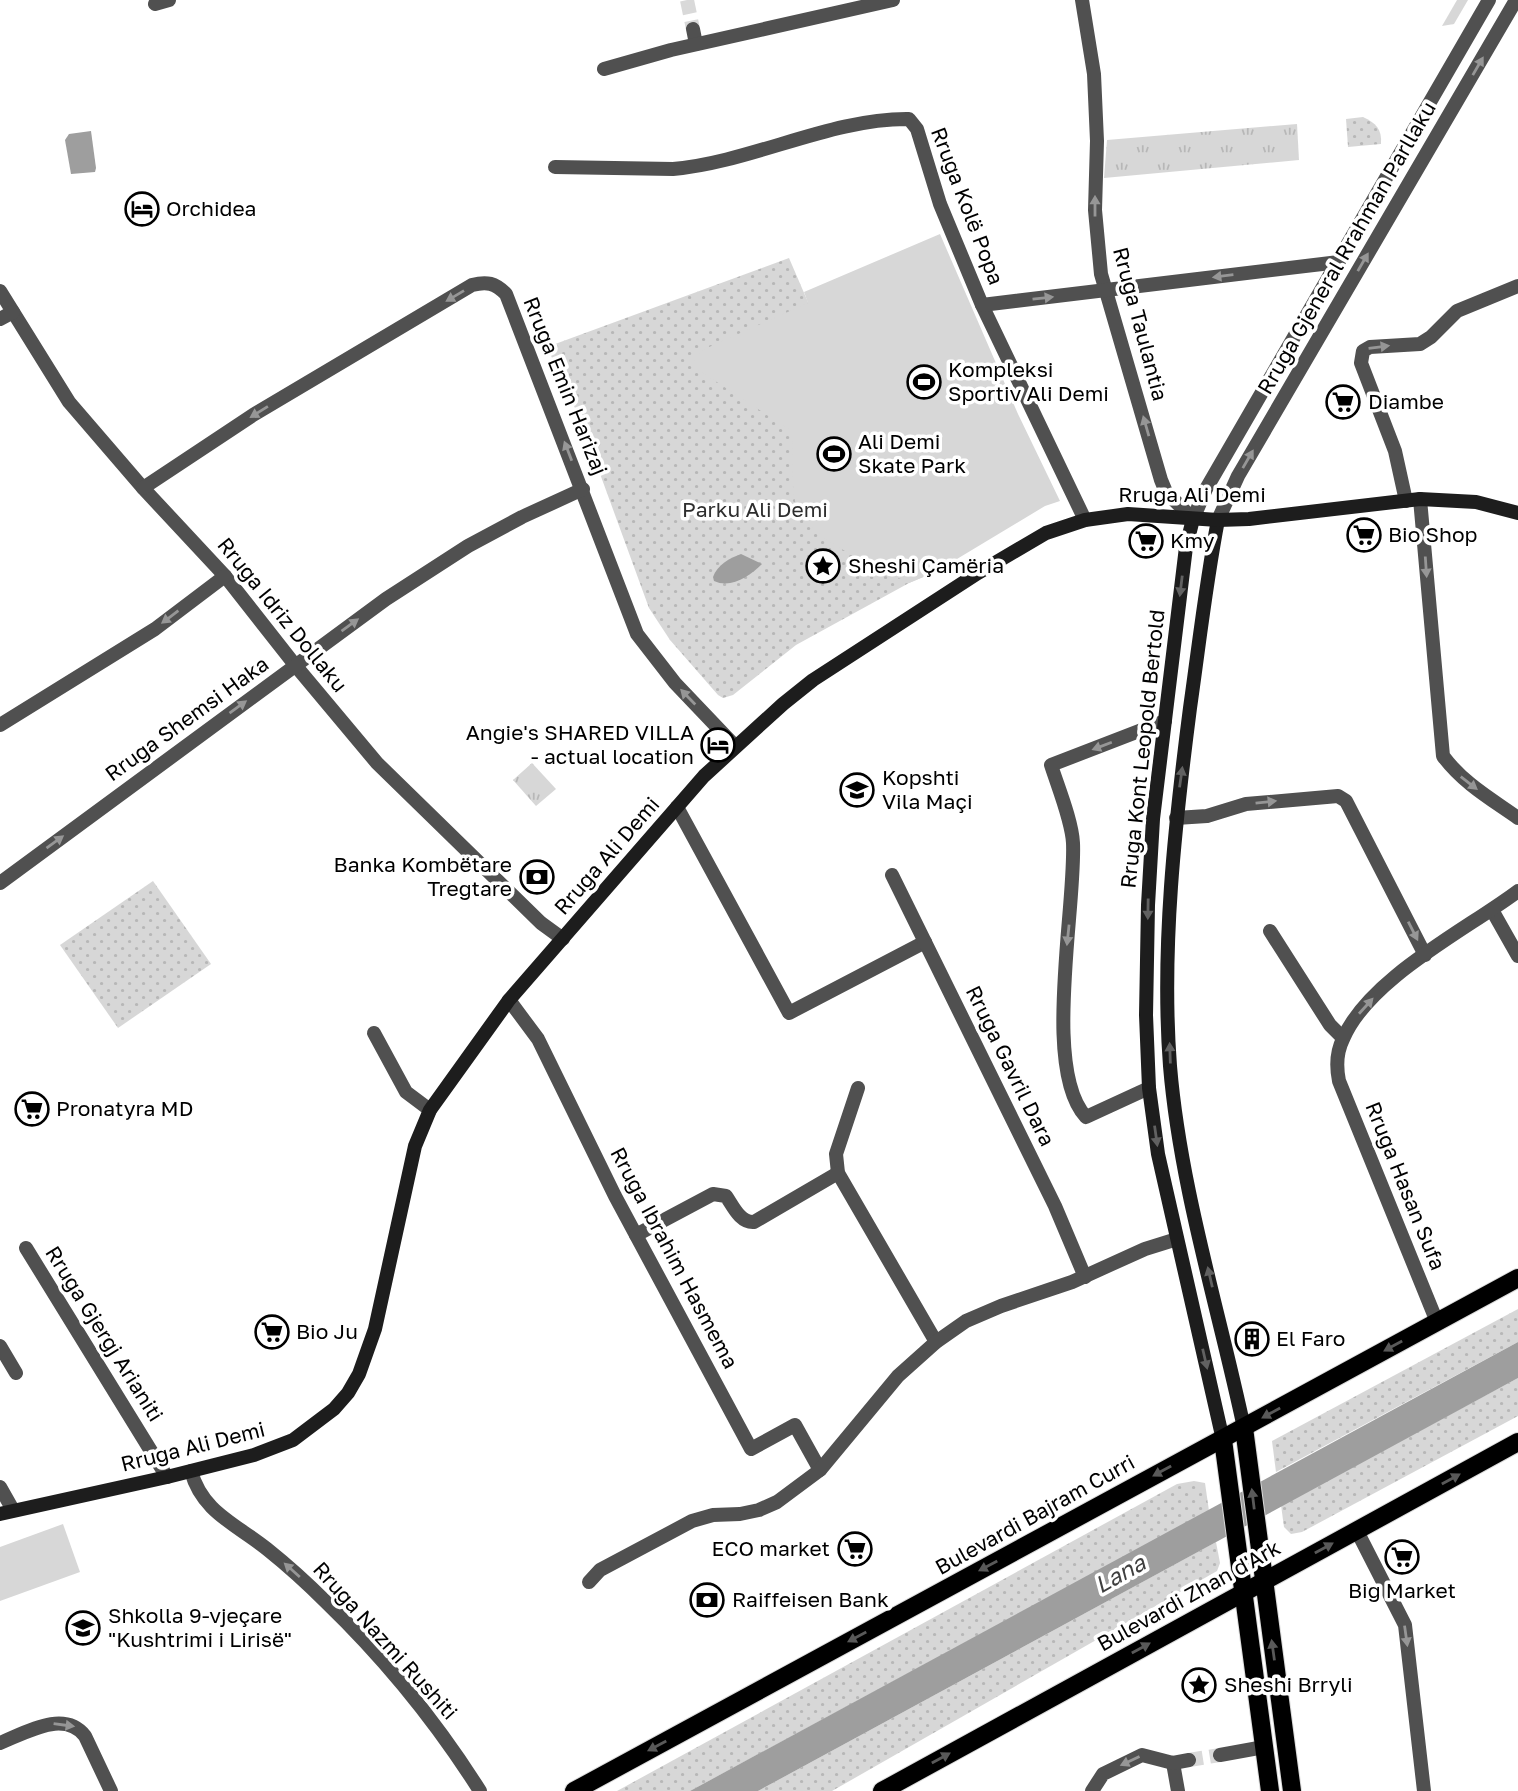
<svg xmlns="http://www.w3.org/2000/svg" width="1518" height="1791" font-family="'Golos Text',sans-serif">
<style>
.grass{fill:url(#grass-tufts)}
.park{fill:url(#park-dots)}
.pitch{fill:#d7d7d7}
.water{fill:#9e9e9e}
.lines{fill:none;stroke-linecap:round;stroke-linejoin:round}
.minor-tunnel{stroke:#d9d9d9;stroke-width:14;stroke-dasharray:14 7;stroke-linecap:butt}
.primary-casing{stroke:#dbdbdb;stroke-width:20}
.minor{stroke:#505050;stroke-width:14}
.tertiary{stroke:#505050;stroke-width:14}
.secondary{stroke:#1d1d1d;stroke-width:14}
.primary{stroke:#000;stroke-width:18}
.oneway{fill:#969696}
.oneway2{fill:#616161}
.oneway3{fill:#595959}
.labels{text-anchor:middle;stroke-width:7;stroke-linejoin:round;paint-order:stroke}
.street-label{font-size:21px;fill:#000;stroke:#fff}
.poi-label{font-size:21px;fill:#000;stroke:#fff;text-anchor:start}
.park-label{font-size:21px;fill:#2e2e2e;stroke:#fff}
.water-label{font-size:23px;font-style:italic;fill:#3f3f3f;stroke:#fff}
</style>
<defs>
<pattern id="grass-tufts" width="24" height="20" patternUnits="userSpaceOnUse" patternTransform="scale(1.75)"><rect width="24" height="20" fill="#d7d7d7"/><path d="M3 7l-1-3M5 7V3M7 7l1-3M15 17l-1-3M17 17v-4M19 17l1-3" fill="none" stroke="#b7b7b7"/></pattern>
<pattern id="park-dots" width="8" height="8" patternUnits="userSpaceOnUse" patternTransform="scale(1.75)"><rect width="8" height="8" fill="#d7d7d7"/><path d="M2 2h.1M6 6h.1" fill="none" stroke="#b7b7b7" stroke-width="1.8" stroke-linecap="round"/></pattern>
</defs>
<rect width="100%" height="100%" fill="#fff"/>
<g class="grass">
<polygon points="1457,0 1468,0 1454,24 1442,26"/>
<polygon points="1297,124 1299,160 1104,178 1107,140"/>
<polygon points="532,763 556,789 536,806 513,780"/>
</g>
<g class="park">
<path d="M1363,117c13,6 19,12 18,27l-33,3 -2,-28z"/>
<polygon points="789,258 926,576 909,583 796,645 733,695 723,698 718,695 670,640 649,608 580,419 547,347"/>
<polygon points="153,881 211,964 118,1028 60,945"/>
<polygon points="1518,1309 1518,1342 1276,1472 1272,1441"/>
<polygon points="1518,1378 1518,1416 1302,1532 1291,1534 1284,1527 1281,1505"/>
<polygon points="1194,1481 1205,1483 1209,1511 690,1791 617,1791 1177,1484"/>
<polygon points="1216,1542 1220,1563 1217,1571 832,1791 758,1791"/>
</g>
<g class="pitch">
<path d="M940,234l78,180 42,87 -15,5 -108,65 -28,12c-31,-16 -105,-44 -114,-82 -4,-20 -2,-45 -3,-66l-2,-5 -93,-61 -3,-10 3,-4 10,-7 101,-45 -4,-11z"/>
<polygon points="63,1524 80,1572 0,1601 0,1547"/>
</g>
<g class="water">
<polygon points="91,131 96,168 95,172 71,174 65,140 69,134"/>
<path d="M741,554l21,10c-12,12 -31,25 -48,17l-1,-4c4,-12 17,-19 28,-23z"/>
<polygon points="1518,1342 1518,1378 758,1791 690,1791"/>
</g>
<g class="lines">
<g class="minor-tunnel">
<polyline points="687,0 693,29"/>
<polyline points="1189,1760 1220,1755"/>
</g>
<defs>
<g id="primary">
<polyline points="1244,1428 1292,1791"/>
<polyline points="1223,1440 1270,1791"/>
<polyline points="574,1791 1518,1278"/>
<polyline points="882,1791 1518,1442"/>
</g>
</defs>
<use href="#primary" class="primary-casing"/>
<g class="minor">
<polyline points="1082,0 1094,74 1097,141 1095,210 1101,274 1161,480 1166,492 1193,519"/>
<polyline points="155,4 169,0"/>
<polyline points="693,29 696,44"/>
<polyline points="604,69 671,50 893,0"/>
<path d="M555,167l118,2c79,-7 158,-51 236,-50l8,10 23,75 42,101 103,215"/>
<polyline points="0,291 69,402 143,488 225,576 295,665 377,763 541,923 563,939"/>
<polyline points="982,305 1339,262"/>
<polyline points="0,319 13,312"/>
<path d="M143,488l110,-73 219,-130c15,-4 23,-2 34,9l131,340 38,49 60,63"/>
<path d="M1420,499l23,257c20,27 48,43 75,62"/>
<polyline points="1406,501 1395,451 1361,363 1363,351 1370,347 1420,344 1431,337 1457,311 1518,286"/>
<polyline points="0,725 155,629 225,576"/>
<polyline points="677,807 789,1013 925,942"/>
<polyline points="1176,818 1207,816 1246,804 1338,796 1346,801 1425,955"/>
<polyline points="892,875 1055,1206 1085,1277"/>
<polyline points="0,883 386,599 468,546 522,517 583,489"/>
<polyline points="1492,910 1518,956"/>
<polyline points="1270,931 1330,1025 1343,1038"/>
<polyline points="509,1000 538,1039 615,1196 751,1449 795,1425 820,1470"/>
<polyline points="374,1033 406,1092 430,1110"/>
<polyline points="858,1088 836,1154 838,1173 936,1342"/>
<path d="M1149,1088l-63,29c-44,-47 -10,-210 -13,-274 -1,-22 -15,-56 -22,-78l114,-44"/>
<path d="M636,1235l77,-41 13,2c7,10 14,27 28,26l84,-49"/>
<polyline points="26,1248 167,1477"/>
<path d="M1437,1322l-98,-241c-3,-15 -3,-28 4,-42 26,-61 123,-109 175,-148"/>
<polyline points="0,1346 16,1373"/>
<polyline points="0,1487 13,1510"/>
<polyline points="1357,1531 1405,1625 1424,1791"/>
<polyline points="589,1582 600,1570 692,1521 713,1515 740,1514 759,1510 777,1502 820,1470 898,1376 936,1342 966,1321 1001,1306 1072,1282 1145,1249 1177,1239"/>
<path d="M0,1743c25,-10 64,-34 85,-7l26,55"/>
<polyline points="1220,1755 1264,1747"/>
<polyline points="1173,1763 1178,1791"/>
<polyline points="1092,1791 1103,1774 1142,1755 1173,1763 1189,1760"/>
</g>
<g class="tertiary">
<polyline points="1193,519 1206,489 1489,0"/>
<polyline points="1218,520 1238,476 1516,0"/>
<path d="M191,1471c11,41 45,53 76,78 20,16 40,34 59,53 58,56 111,121 154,189"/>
</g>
<g class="secondary">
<polyline points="1193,519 1186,547 1153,819 1148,905 1146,1015 1149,1088 1158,1154 1223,1440"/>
<path d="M1218,520c-12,62 -19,125 -28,188 -15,116 -29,241 -20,358 10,121 49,244 74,362"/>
<polyline points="0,1514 167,1477 254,1455 293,1440 334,1409 348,1393 359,1374 375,1329 415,1146 430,1110 509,1000 704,776 783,704 813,680 978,573 1046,533 1085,520 1128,514 1218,520 1249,519 1420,499 1476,502 1518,513"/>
</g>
<use href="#primary" class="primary"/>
</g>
<defs><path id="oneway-solid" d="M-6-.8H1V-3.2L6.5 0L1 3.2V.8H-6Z" transform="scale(1.75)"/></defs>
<g class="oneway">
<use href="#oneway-solid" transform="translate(1478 66) rotate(-60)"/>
<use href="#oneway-solid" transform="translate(1095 206) rotate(-90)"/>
<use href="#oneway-solid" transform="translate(1363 262) rotate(-60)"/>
<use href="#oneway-solid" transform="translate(1223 276) rotate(173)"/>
<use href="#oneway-solid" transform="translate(455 296) rotate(149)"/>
<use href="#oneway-solid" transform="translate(1043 298) rotate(-6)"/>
<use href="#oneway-solid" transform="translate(1379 347) rotate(-7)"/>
<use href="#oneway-solid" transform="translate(259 412) rotate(148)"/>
<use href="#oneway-solid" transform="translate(1146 426) rotate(-106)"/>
<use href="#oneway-solid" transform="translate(568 451) rotate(-111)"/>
<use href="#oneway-solid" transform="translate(1248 459) rotate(-60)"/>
<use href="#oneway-solid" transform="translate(1426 567) rotate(86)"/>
<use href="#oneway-solid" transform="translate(170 617) rotate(143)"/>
<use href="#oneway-solid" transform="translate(350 625) rotate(-36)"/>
<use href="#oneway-solid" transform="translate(688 697) rotate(-134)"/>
<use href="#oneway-solid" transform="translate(238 707) rotate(-36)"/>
<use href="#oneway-solid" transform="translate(1102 746) rotate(159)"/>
<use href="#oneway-solid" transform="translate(1469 783) rotate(38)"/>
<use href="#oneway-solid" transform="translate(1266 802) rotate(-6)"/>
<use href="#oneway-solid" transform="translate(55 842) rotate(-36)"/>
<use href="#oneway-solid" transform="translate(1413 931) rotate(63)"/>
<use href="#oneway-solid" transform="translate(1068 935) rotate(96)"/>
<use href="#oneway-solid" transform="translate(1366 1006) rotate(-48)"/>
<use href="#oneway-solid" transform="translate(292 1570) rotate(-138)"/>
<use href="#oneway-solid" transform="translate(1406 1636) rotate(82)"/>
<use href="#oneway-solid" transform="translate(64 1725) rotate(8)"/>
<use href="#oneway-solid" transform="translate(1130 1761) rotate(155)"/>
</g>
<g class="oneway2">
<use href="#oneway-solid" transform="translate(1181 586) rotate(97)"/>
<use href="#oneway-solid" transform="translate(1181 777) rotate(-82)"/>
<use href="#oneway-solid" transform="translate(1148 909) rotate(91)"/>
<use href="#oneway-solid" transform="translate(1170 1053) rotate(-92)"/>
<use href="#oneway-solid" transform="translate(1156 1136) rotate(82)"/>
<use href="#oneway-solid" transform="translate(1210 1277) rotate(-103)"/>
<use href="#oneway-solid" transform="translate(1205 1359) rotate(77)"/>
</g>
<g class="oneway3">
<use href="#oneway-solid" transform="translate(1393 1346) rotate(151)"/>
<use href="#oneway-solid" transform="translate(1271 1413) rotate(151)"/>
<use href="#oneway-solid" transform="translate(1162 1471) rotate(151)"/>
<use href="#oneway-solid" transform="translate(1451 1479) rotate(-29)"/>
<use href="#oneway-solid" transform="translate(1253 1499) rotate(-97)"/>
<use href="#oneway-solid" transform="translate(1324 1548) rotate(-29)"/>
<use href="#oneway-solid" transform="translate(988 1566) rotate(152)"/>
<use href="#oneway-solid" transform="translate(857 1637) rotate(152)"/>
<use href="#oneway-solid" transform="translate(1141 1648) rotate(-29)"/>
<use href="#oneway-solid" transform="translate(1273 1650) rotate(-98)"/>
<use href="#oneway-solid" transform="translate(657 1746) rotate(152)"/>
<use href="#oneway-solid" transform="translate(941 1758) rotate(-29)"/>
</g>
<defs>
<symbol id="hotel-ring" viewBox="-11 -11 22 22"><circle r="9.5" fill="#fff" stroke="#000" stroke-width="1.5"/><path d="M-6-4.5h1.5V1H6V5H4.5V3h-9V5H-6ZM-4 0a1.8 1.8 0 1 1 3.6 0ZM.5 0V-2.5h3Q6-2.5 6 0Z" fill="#000"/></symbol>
<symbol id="stadium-ring" viewBox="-11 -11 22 22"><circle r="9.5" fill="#fff" stroke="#000" stroke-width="1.5"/><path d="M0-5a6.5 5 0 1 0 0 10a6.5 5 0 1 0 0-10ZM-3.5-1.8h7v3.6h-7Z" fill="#000"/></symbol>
<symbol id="supermarket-ring" viewBox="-11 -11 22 22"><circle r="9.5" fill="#fff" stroke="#000" stroke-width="1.5"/><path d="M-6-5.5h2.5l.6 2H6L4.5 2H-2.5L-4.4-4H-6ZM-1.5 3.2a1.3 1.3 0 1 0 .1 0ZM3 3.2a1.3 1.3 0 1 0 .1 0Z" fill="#000"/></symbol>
<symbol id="sight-ring" viewBox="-11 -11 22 22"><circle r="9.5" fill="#fff" stroke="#000" stroke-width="1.5"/><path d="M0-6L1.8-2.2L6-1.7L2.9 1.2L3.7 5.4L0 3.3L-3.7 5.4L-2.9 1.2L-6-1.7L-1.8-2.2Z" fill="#000"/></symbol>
<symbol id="school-ring" viewBox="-11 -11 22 22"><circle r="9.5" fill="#fff" stroke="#000" stroke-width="1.5"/><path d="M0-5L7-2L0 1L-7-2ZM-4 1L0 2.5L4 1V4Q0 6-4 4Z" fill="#000"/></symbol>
<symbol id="bank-ring" viewBox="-11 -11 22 22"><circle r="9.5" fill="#fff" stroke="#000" stroke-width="1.5"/><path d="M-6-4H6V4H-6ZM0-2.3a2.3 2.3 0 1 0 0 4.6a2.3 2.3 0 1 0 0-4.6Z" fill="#000"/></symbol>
<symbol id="building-ring" viewBox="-11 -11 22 22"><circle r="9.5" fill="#fff" stroke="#000" stroke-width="1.5"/><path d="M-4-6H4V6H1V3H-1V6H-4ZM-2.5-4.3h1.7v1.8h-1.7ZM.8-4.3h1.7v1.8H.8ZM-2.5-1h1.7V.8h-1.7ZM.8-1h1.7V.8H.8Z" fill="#000"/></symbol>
</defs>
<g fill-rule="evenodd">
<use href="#hotel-ring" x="123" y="190" width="38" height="38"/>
<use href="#stadium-ring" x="905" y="363" width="38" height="38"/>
<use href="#supermarket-ring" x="1324" y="383" width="38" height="38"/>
<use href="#stadium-ring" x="815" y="435" width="38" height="38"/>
<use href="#supermarket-ring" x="1345" y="516" width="38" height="38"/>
<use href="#supermarket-ring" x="1127" y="522" width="38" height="38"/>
<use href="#sight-ring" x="804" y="547" width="38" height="38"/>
<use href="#hotel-ring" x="699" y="726" width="38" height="38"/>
<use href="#school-ring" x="838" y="771" width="38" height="38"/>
<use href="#bank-ring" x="518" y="858" width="38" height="38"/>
<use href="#supermarket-ring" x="13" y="1090" width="38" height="38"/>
<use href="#supermarket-ring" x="253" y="1313" width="38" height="38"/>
<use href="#building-ring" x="1233" y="1320" width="38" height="38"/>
<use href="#supermarket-ring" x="836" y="1530" width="38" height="38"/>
<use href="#supermarket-ring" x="1383" y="1538" width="38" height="38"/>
<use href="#bank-ring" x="688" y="1581" width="38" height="38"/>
<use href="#school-ring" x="64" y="1609" width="38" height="38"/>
<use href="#sight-ring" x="1180" y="1666" width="38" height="38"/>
</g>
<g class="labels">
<g class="street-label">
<text transform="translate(967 206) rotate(69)" y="7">Rruga Kolë Popa</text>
<text transform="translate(1347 248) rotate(-60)" y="7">Rruga Gjeneral Rrahman Parllaku</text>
<text transform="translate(1140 324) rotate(75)" y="7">Rruga Taulantia</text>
<text transform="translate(565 386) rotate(68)" y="7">Rruga Emin Harizaj</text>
<text x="1192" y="502">Rruga Ali Demi</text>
<text transform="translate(282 615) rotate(51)" y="7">Rruga Idriz Dollaku</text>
<text transform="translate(187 719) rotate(-36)" y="7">Rruga Shemsi Haka</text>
<text transform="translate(1143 749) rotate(-84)" y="7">Rruga Kont Leopold Bertold</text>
<text transform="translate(607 856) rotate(-49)" y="7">Rruga Ali Demi</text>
<text transform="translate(1010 1066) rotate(64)" y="7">Rruga Gavril Dara</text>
<text transform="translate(1405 1186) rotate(68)" y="7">Rruga Hasan Sufa</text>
<text transform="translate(674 1258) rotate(62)" y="7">Rruga Ibrahim Hasmema</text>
<text transform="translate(104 1334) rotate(58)" y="7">Rruga Gjergj Arianiti</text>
<text transform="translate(193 1447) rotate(-14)" y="7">Rruga Ali Demi</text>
<text transform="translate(1035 1515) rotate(-29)" y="7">Bulevardi Bajram Curri</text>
<text transform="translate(1189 1596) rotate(-29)" y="7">Bulevardi Zhan d'Ark</text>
<text transform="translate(385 1641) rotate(48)" y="7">Rruga Nazmi Rushiti</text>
</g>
<g class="poi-label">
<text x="166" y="216">Orchidea</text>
<text x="948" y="377">Kompleksi<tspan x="948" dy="24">Sportiv Ali Demi</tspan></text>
<text x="1368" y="409">Diambe</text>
<text x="858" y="449">Ali Demi<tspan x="858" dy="24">Skate Park</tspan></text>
<text x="1388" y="542">Bio Shop</text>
<text x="1170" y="548">Kmy</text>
<text x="848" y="573">Sheshi Çamëria</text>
<text x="694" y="740" text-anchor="end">Angie's SHARED VILLA<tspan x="694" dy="24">- actual location</tspan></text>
<text x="882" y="785">Kopshti<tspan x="882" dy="24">Vila Maçi</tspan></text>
<text x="512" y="872" text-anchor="end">Banka Kombëtare<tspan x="512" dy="24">Tregtare</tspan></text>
<text x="56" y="1116">Pronatyra MD</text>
<text x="296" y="1339">Bio Ju</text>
<text x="1276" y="1346">El Faro</text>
<text x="830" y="1556" text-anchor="end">ECO market</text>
<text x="1402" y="1598" text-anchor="middle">Big Market</text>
<text x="732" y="1607">Raiffeisen Bank</text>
<text x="108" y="1623">Shkolla 9-vjeçare<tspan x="108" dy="24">"Kushtrimi i Lirisë"</tspan></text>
<text x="1224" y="1692">Sheshi Brryli</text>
</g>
<g class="park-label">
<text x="755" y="517">Parku Ali Demi</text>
</g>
<g class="water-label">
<text transform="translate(1120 1574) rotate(-29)" y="8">Lana</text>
</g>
</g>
</svg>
